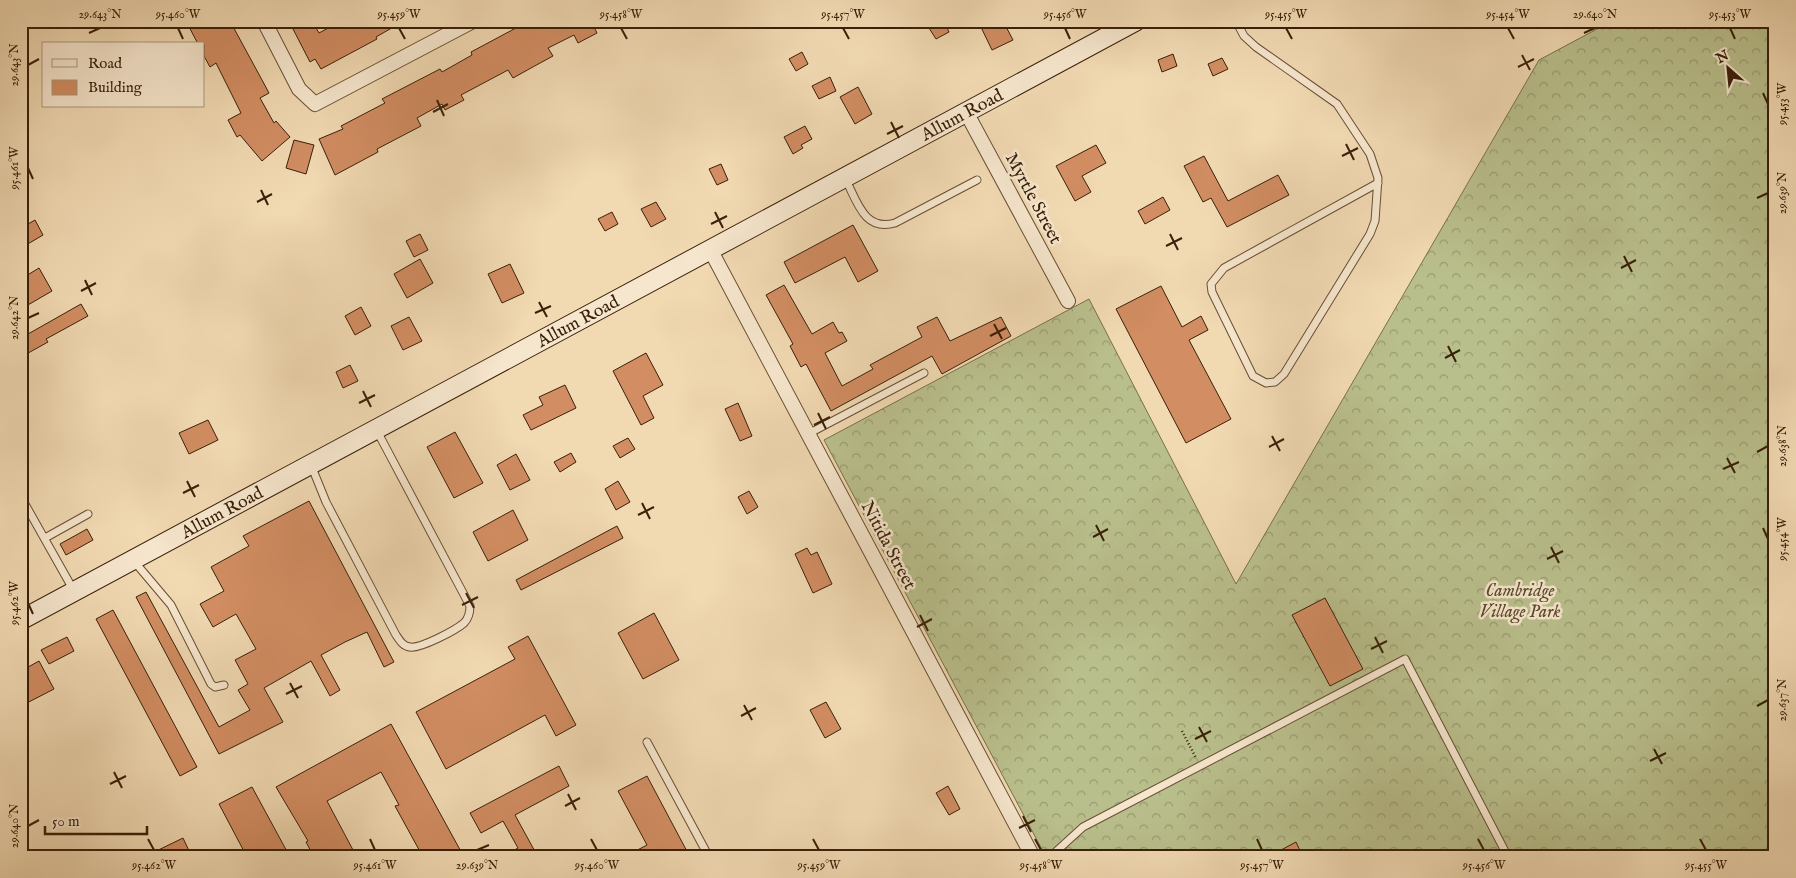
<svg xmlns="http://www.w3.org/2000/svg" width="1796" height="878" font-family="'IM FELL English',serif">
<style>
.forest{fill:url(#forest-crowns);stroke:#79704a}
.building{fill:#d28d62;stroke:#392009}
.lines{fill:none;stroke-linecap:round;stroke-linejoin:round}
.lane-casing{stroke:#674e33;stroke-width:9}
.street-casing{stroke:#674e33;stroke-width:16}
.secondary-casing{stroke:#392009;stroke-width:21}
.path{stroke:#392009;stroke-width:2.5;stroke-dasharray:1 2.5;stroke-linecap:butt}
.lane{stroke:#f6e6cd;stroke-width:7}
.street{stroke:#f6e6cd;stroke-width:14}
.secondary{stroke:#f6e6cd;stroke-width:19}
.ticks{fill:none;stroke:#392009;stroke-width:2}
.labels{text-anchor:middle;stroke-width:5;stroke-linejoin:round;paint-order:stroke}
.street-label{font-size:18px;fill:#392009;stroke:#f6e6cd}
.park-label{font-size:18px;font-style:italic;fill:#59482a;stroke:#f6e6cd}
.neatline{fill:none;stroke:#392009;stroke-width:2}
.ticks-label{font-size:12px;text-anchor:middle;fill:#392009}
</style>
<defs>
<pattern id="forest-crowns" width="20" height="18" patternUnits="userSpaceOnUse" patternTransform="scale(1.25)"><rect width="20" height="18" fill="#b9bf8c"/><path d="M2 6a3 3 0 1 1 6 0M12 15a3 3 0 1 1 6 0" fill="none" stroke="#979b71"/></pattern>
</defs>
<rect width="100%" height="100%" fill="#f1d9b2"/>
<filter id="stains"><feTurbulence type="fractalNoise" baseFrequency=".004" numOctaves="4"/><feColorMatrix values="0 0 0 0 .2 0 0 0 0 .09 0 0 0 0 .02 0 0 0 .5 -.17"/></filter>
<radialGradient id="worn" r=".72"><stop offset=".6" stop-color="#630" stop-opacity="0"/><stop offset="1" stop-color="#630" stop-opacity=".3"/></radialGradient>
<polygon class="forest" points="1612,21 1775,21 1775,857 1046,857 824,440 1089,299 1236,584 1539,60"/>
<g class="building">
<polygon points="186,21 230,21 262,80 269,93 260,98 274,123 276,121 290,137 262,161 240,135 237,137 228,120 241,113 216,63 210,67 204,56 204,44 198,44"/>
<polygon points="307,21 312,21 319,33 341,21 404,21 376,37 377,39 321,69 315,59 310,62 293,29"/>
<polygon points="529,21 591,21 597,33 578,43 574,35 548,48 553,56 531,68 513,78 508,70 461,95 464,100 445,110 442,104 417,118 421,126 377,149 378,152 335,175 319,139 343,129 341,126 385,103 382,99 440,69 442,72 472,55 471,52"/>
<polygon points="944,21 949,32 936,39 929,28"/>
<polygon points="978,21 1003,21 1013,40 992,50"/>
<polygon points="802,52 808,64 796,71 789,59"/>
<polygon points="1173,54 1177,66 1162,72 1158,60"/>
<polygon points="1222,58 1228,69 1213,76 1208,64"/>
<polygon points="830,77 836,91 819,99 812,86"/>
<polygon points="858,87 872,114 855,124 840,97"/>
<polygon points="805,126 812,139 801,145 803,148 793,154 784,137"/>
<polygon points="294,140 314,145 306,174 286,168"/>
<polygon points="1096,145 1106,163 1082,176 1091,192 1075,201 1056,166"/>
<polygon points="1204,156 1228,201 1278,175 1289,195 1227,227 1211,198 1203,202 1184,166"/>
<polygon points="721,164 728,180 717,185 709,169"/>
<polygon points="1163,197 1170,210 1145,224 1138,211"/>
<polygon points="656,202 666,219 651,227 641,209"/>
<polygon points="612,212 618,224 605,231 598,219"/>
<polygon points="35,220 43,235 21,248 21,228"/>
<polygon points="853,225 878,271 858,282 845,257 795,283 784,262"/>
<polygon points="420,234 428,250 414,257 406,241"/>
<polygon points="420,259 433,283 407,298 394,274"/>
<polygon points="510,264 524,293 502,303 488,274"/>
<polygon points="39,268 52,291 21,309 21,279"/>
<polygon points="784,285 812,334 833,322 839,333 842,332 847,341 825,353 842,386 873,369 870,365 922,337 917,327 937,317 950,341 1001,317 1011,336 942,374 932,356 831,411 806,364 801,367 790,346 793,344 766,295"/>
<polygon points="1161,286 1182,327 1201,316 1208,330 1189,340 1231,419 1186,443 1116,309"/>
<polygon points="81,304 88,316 46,339 48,342 21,357 21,338"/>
<polygon points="361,307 371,326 355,335 345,316"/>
<polygon points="409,317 422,341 403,350 391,326"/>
<polygon points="646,353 663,385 643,396 654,418 641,425 613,371"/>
<polygon points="350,365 358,381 343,388 336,372"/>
<polygon points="565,385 576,408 531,430 523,415 543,405 539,397"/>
<polygon points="738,403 752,436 740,441 725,409"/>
<polygon points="208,420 218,440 189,454 179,433"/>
<polygon points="455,432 483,483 454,498 427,447"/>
<polygon points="628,438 635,449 620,458 613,446"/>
<polygon points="571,453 576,462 560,472 554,462"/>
<polygon points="516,454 530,480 510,490 497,465"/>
<polygon points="618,481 630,502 616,510 605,489"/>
<polygon points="749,491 758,507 747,514 738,497"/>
<polygon points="309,501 394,662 384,667 367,632 345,642 321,655 340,690 330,696 311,661 264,688 283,722 219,754 136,597 146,592 219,727 250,710 238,690 248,684 235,660 256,649 236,614 213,627 200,604 224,591 211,567 249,546 243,536"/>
<polygon points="513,510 528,540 488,561 473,532"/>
<polygon points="617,526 623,538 521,590 516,580"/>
<polygon points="87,529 93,540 66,555 60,544"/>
<polygon points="807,548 811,555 817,552 832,584 813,593 795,554"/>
<polygon points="1325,598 1363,669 1330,686 1292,615"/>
<polygon points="113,610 197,767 180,776 96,619"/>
<polygon points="654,613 679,660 643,679 618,633"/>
<polygon points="528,636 576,725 556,736 545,715 446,769 416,712 515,659 508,647"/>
<polygon points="67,637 74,651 49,664 41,650"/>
<polygon points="39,661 54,689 21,706 21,671"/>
<polygon points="826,702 841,729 825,738 810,710"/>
<polygon points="391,724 464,857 423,857 395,806 399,805 381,772 327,801 353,850 340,857 314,857 306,842 308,841 276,787"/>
<polygon points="559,766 569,786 515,815 538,857 502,857 518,848 503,821 481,833 470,813"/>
<polygon points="647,776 690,857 624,857 647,845 618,791"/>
<polygon points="948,786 960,809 949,815 936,793"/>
<polygon points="252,787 290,857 247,857 219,804"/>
<polygon points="183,838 192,857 144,857"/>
<polygon points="1296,842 1303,857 1268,857"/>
</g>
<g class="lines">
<defs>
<g id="lane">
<polyline points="1236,21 1244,36 1256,47 1337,104 1370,154 1378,178 1375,221 1370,234 1284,374 1275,382 1266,383 1253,376 1212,292 1211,284 1224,268 1378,183"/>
<path d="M845,178c12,23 19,54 50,45l82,-43"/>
<polyline points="808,434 924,373"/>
<path d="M311,465l15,37 70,133c4,6 7,11 14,12 10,2 46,-17 54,-24 5,-5 6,-10 6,-17l-93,-175"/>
<polyline points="21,497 74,591"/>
<polyline points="45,538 88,514"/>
<polyline points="133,560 171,605 211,684 215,687 224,685"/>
<polyline points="647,742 709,857"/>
<polyline points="1050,857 1083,827 1405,659 1508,857"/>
</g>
<g id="street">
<polyline points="264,21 299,89 315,104 473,21"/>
<polyline points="966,112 1068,301"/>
<polyline points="711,251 1033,857"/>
</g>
<g id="secondary">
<path id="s1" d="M21,620l1115,-599"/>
</g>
</defs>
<use href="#lane" class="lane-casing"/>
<use href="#street" class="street-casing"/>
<use href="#secondary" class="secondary-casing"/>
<polyline class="path" points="1182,731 1196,758"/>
<use href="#lane" class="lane"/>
<use href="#street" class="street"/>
<use href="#secondary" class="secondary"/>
</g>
<path class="ticks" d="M178,28l5,11M399,28l6,11M621,28l6,11M843,28l6,11M1065,28l5,11M1286,28l6,11M1508,28l6,11M1730,28l5,11M89,33l11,-5M1584,33l11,-5M1522,55l8,15M28,65l11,-6M1518,67l16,-8M1763,93l5,11M437,100l7,16M433,112l15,-8M891,122l8,16M887,134l16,-8M1346,144l8,16M1342,156l16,-8M28,168l5,11M261,190l7,15M1757,198l11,-5M257,202l15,-8M715,212l8,16M711,224l16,-8M1170,234l8,16M1166,246l16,-8M1624,256l8,16M1621,268l15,-8M85,280l7,15M81,291l15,-8M539,302l8,15M535,313l16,-7M28,318l11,-5M994,324l8,15M990,336l16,-8M1448,346l8,16M1445,358l15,-8M363,391l8,16M359,403l16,-8M818,413l8,16M814,425l16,-8M1272,436l8,15M1269,447l15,-8M1757,452l11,-6M1727,458l8,15M1723,469l16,-7M187,481l8,16M183,493l16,-8M642,503l8,16M638,515l16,-8M1096,525l8,16M1763,528l5,11M1093,537l15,-8M1551,547l8,16M1547,559l16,-8M466,593l8,15M28,603l5,11M462,605l16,-8M920,615l8,16M917,627l15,-8M1375,637l8,16M1371,649l16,-8M290,683l8,15M286,694l16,-8M744,705l8,15M1757,706l11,-6M741,716l15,-8M1199,727l8,15M1195,739l16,-8M1654,749l8,15M1650,761l16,-8M114,772l8,16M110,784l16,-8M568,794l8,16M565,806l15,-8M1023,816l8,16M28,826l11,-6M1019,828l16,-8M148,839l6,11M370,839l5,11M591,839l6,11M813,839l6,11M1035,839l6,11M1257,839l5,11M1478,839l6,11M1700,839l6,11M477,850l12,-5"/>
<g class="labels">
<g class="street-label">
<text dy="6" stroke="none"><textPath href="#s1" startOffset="1068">Allum Road</textPath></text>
<text transform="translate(1034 198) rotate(62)" y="6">Myrtle Street</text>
<text dy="6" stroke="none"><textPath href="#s1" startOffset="632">Allum Road</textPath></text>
<text dy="6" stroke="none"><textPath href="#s1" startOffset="228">Allum Road</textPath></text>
<text transform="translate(889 545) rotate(62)" y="6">Nitida Street</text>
</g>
<g class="park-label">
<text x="1520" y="596">Cambridge<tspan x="1520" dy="21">Village Park</tspan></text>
</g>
</g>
<rect width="1796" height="878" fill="none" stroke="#f1d9b2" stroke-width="55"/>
<rect x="42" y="42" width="162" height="65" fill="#f6e6cd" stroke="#aa977f"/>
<rect x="52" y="59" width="25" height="8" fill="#f6e6cd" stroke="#aa977f"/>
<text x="88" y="68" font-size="15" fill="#392009">Road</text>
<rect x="52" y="80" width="25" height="15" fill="#d28d62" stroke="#aa977f"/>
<text x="88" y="92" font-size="15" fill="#392009">Building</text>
<g transform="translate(1728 68) rotate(333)" stroke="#f6e6cd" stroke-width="4" paint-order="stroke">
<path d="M0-4L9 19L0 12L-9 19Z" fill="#392009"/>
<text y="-8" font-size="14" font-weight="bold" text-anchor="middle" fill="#392009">N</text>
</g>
<path d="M45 826v8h102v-8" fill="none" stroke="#392009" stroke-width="2.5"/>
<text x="52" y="826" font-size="15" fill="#392009" stroke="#f6e6cd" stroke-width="4" paint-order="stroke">50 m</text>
<rect x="28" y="28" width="1740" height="822" class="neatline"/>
<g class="ticks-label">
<text x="100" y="18">29.643°N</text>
<text x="178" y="18">95.460°W</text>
<text x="399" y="18">95.459°W</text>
<text x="621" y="18">95.458°W</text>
<text x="843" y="18">95.457°W</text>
<text x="1065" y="18">95.456°W</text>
<text x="1286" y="18">95.455°W</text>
<text x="1508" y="18">95.454°W</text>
<text x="1595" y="18">29.640°N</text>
<text x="1730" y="18">95.453°W</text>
<text transform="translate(14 65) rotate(-90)" y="4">29.643°N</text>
<text transform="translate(1782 104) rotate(-90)" y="4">95.453°W</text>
<text transform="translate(14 168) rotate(-90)" y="4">95.461°W</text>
<text transform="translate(1782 193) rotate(-90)" y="4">29.639°N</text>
<text transform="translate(14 318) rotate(-90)" y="4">29.642°N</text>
<text transform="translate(1782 446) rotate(-90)" y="4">29.638°N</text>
<text transform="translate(1782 539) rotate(-90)" y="4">95.454°W</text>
<text transform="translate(14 603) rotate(-90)" y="4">95.462°W</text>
<text transform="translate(1782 700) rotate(-90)" y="4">29.637°N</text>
<text transform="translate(14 826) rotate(-90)" y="4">29.640°N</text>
<text x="154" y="869">95.462°W</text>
<text x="375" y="869">95.461°W</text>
<text x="477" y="869">29.639°N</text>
<text x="597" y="869">95.460°W</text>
<text x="819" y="869">95.459°W</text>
<text x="1041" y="869">95.458°W</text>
<text x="1262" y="869">95.457°W</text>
<text x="1484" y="869">95.456°W</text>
<text x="1706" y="869">95.455°W</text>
</g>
<rect width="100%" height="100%" filter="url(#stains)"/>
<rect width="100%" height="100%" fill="url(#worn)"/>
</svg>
